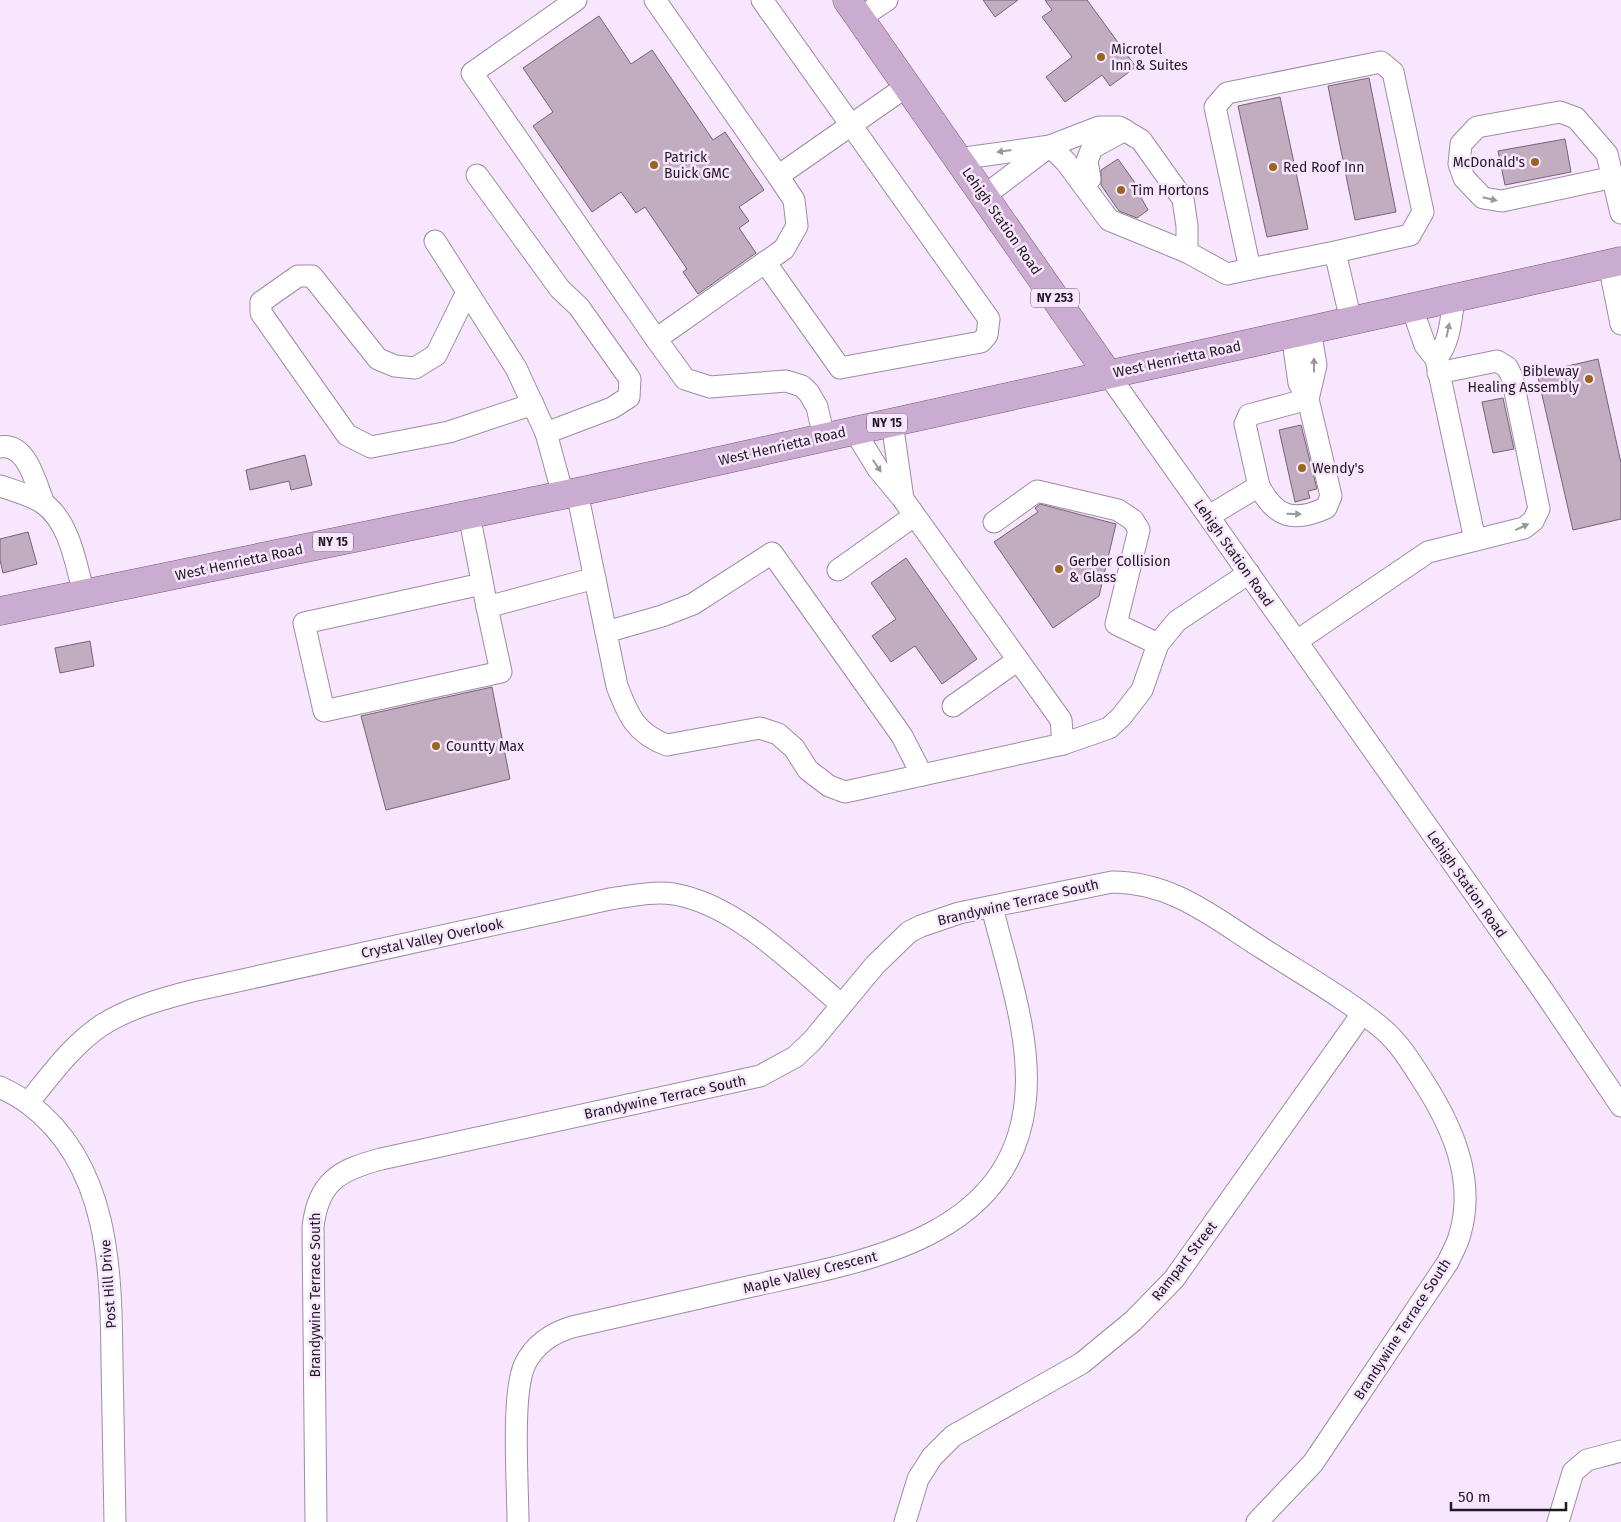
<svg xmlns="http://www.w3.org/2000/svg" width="1621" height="1522" font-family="'Fira Sans',sans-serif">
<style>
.building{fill:#c2acc0;stroke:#776375}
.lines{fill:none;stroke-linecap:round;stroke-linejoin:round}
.minor-casing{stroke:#9c8ca2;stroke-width:23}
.major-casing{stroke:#78547f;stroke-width:29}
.minor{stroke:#fff;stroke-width:21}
.major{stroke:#cbacd1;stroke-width:28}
.oneway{fill:#9a989b}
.poi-dot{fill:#99671b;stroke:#f8e6fe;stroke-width:2}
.labels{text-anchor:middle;stroke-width:5;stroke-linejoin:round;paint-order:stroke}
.shield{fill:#f8e6fe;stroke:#605663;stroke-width:1}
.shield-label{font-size:12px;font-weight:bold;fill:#1f1921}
.poi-label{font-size:14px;fill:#1f1921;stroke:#f8e6fe;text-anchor:start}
.street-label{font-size:14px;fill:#1f1921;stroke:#f8e6fe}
</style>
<rect width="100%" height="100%" fill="#f8e6fe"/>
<g class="building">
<polygon points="983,0 1018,0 995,17"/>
<polygon points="1045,0 1087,0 1136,67 1110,86 1102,75 1065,102 1046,77 1072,57 1042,17 1052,10"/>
<polygon points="599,16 631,64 652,50 713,140 725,132 764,190 739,207 749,221 739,228 756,253 698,294 683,272 687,269 645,207 636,213 621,192 592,212 533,126 553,112 523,68"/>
<polygon points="1369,78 1396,212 1355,220 1328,86"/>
<polygon points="1280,97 1308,229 1267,237 1238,106"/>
<polygon points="1565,139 1571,172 1505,185 1498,151"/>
<polygon points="1118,159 1138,187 1138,192 1148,210 1137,218 1119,211 1101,185 1101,170"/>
<polygon points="1598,359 1621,463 1621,519 1573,530 1537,373"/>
<polygon points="1503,398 1514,449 1493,453 1482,402"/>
<polygon points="1301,425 1317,489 1308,491 1310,498 1295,502 1279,430"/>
<polygon points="305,455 312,485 291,490 289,481 250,490 246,470"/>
<polygon points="1040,504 1116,524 1099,596 1053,628 994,542 1038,512 1035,508"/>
<polygon points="28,532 37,564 3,573 0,560 0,539"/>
<polygon points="906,558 977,659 942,684 915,646 891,662 872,636 896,619 871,583"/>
<polygon points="90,641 94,666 60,673 55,648"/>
<polygon points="492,687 510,779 386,810 361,716"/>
</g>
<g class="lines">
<defs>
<g id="minor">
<polyline points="576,0 472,73 656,339"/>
<polyline points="655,0 778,176"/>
<polyline points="762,0 989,319 987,335 981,342 840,368 765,262"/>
<polyline points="860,18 887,0"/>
<polyline points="1050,146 1066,162 1109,220 1187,252"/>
<polyline points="958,159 1050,146 1099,127 1119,127 1141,140 1183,199 1187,226 1187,252 1227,274 1250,269"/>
<polyline points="477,175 560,289 579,307 630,379 629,397 612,408 546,433"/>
<polyline points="1614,177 1502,201 1483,198 1464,178 1459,164 1461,144 1477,127 1560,112 1576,118 1607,154 1621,213"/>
<polyline points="1083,185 1090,179 1087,161 1092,148 1125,130"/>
<polyline points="984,196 1050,146"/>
<polyline points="435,241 516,368 546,433 563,495"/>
<polyline points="1335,252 1410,235 1423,212 1393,72 1381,62 1227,93 1215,107 1250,269 1335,252 1351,321"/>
<polyline points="1609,264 1621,324"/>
<polyline points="467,292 436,355 415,368 395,366 378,359 312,276 298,276 261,302 261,313 347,435 371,447 449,432 533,404"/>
<polyline points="1412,308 1425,345 1436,359 1475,540"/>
<path d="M1436,359c14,-16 15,-40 18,-61"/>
<polyline points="1108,374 1544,992 1621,1106"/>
<polyline points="1308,399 1316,365 1310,330"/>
<polyline points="892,422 903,499"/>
<polyline points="854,430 878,469 903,499 1061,720 1063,744"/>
<polyline points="824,437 817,407 809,393 802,386 786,381 710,387 685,379 656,339 784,249 797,226 794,200 778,176 907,86"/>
<path d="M0,447c27,-5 36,37 44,57"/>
<path d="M0,486c15,5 30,9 43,17 27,19 33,62 41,91"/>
<path d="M1259,486c16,31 34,37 67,22l5,-12 -23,-97 -9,-16 -7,-49"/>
<path d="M577,492l40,194c11,29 19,48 50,59l93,-17 18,6 16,14 14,22 21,16 16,6 218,-48 46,-16 12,-11 21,-27 16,-46 19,-23 72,-48"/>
<polyline points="469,514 487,607 595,578"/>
<polyline points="1209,516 1259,486 1245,424 1249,415 1308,399"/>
<polyline points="994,522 1037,491 1118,510 1133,520 1139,530 1116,624 1158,644"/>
<polyline points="838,570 914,516"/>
<polyline points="482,584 304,623 324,711 501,672 487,607"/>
<polyline points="606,632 662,616 693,604 772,553 902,736 922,775"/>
<polyline points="1297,641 1428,552 1524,528 1533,521 1539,509 1512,377 1507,367 1497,361 1438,373"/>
<polyline points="953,706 1018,660"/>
<path d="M0,1087c10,5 20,10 29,17 81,61 82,167 83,258 1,53 2,107 3,160"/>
<path d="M28,1103c22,-27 44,-58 74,-78 27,-17 59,-26 90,-34l418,-92c21,-3 43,-8 64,-5 63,11 119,70 167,110"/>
<path d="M316,1522l-3,-295c5,-45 26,-57 68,-68l379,-83 35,-19 17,-16 63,-76 34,-33 12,-6 38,-13 153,-31c60,0 101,35 150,66 40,26 85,51 122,82 16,14 28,34 39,51 29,45 53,98 37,153 -2,9 -8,19 -12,28l-135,201 -56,59"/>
<path d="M518,1522c0,-36 -7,-129 7,-158 10,-20 27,-31 47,-37 60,-14 120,-27 180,-41 109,-24 257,-46 273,-182 8,-63 -18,-136 -33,-197"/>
<polyline points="905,1522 918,1479 932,1457 953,1436 1082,1363 1133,1321 1174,1279 1362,1014"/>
<polyline points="1558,1522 1573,1472 1587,1460 1621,1451"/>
</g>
<g id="major">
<polyline points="847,0 1108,374"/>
<polyline points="0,611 587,490 1621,261"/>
</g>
</defs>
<use href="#minor" class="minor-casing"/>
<use href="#major" class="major-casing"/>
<use href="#minor" class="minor"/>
<use href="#major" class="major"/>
</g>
<defs><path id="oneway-solid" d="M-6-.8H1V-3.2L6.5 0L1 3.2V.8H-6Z" transform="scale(1.25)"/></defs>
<g class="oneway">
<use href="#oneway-solid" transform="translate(1004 151) rotate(172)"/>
<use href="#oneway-solid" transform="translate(1490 199) rotate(13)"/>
<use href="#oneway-solid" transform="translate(1448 330) rotate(-78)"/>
<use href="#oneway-solid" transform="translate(1314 365) rotate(-90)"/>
<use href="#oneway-solid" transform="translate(877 466) rotate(56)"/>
<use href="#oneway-solid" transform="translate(1294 514) rotate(2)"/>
<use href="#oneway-solid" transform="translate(1522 527) rotate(-25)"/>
</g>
<g class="poi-dot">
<circle cx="1101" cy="57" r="5"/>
<circle cx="1535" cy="162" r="5"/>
<circle cx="654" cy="165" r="5"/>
<circle cx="1273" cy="167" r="5"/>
<circle cx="1121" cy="190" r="5"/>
<circle cx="1589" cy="379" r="5"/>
<circle cx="1302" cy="468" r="5"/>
<circle cx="1059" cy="569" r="5"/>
<circle cx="436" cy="746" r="5"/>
</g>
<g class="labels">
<g class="shield">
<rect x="1031" y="288.5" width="48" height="19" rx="4"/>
<rect x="867" y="413.5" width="40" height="19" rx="4"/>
<rect x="313" y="532.5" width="40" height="19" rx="4"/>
</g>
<g class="shield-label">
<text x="1055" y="302">NY 253</text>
<text x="887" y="427">NY 15</text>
<text x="333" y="546">NY 15</text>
</g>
<g class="poi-label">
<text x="1111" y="54">Microtel<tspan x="1111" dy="16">Inn &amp; Suites</tspan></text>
<text x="664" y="162">Patrick<tspan x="664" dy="16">Buick GMC</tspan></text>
<text x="1525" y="167" text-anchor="end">McDonald's</text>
<text x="1283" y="172">Red Roof Inn</text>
<text x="1131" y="195">Tim Hortons</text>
<text x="1579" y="376" text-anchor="end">Bibleway<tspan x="1579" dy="16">Healing Assembly</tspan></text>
<text x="1312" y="473">Wendy's</text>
<text x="1069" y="566">Gerber Collision<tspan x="1069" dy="16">&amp; Glass</tspan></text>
<text x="446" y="751">Countty Max</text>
</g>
<g class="street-label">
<text transform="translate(1002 221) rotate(55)" y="5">Lehigh Station Road</text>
<text transform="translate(1177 359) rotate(-12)" y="5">West Henrietta Road</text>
<text transform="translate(782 446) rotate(-13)" y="5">West Henrietta Road</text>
<text transform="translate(1234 553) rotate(55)" y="5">Lehigh Station Road</text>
<text transform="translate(239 562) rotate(-12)" y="5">West Henrietta Road</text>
<text transform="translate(1467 884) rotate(55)" y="5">Lehigh Station Road</text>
<text transform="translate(1018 902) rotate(-13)" y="5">Brandywine Terrace South</text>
<text transform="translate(432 938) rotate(-12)" y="5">Crystal Valley Overlook</text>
<text transform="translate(665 1097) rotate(-12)" y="5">Brandywine Terrace South</text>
<text transform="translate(1184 1261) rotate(-52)" y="5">Rampart Street</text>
<text transform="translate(810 1272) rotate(-14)" y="5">Maple Valley Crescent</text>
<text transform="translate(108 1284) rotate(-94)" y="5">Post Hill Drive</text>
<text transform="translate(315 1295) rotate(-90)" y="5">Brandywine Terrace South</text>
<text transform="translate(1402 1329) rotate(-57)" y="5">Brandywine Terrace South</text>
</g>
</g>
<path d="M1451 1502v8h115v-8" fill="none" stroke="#1f1921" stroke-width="2.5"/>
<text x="1458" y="1502" font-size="15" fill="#1f1921" stroke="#f8e6fe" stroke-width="4" paint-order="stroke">50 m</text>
</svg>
